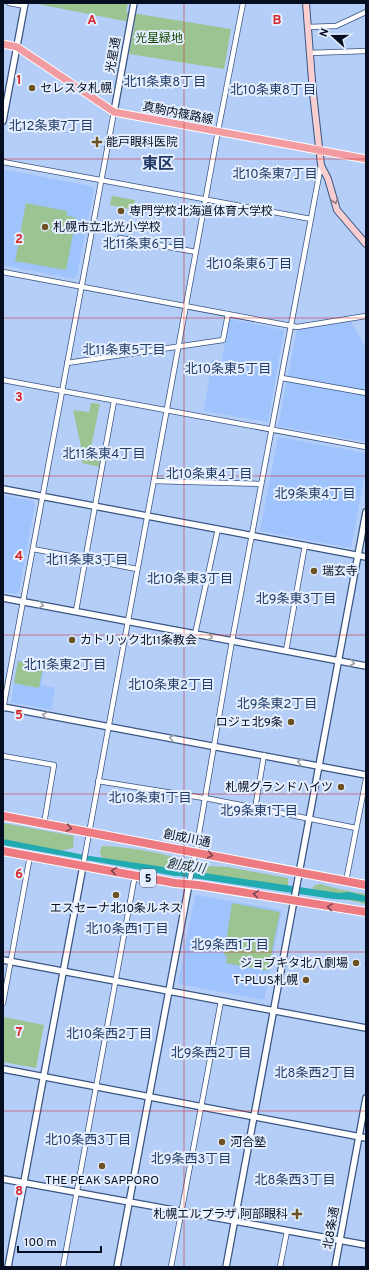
<svg xmlns="http://www.w3.org/2000/svg" width="369" height="1270" font-family="Overpass,'Noto Sans JP',sans-serif">
<style>
.built{fill:#9ec3fd}
.green{fill:#9bc492}
.water{fill:#21aab0}
.lines{fill:none;stroke-linecap:round;stroke-linejoin:round}
.minor-casing{stroke:#395582;stroke-width:6}
.tertiary-casing{stroke:#395582;stroke-width:8}
.secondary-casing{stroke:#395582;stroke-width:8}
.primary-casing{stroke:#fff;stroke-width:9}
.trunk-casing{stroke:#fff;stroke-width:10}
.minor{stroke:#fff;stroke-width:4.5}
.tertiary{stroke:#fff;stroke-width:5.5}
.secondary{stroke:#f8ced0;stroke-width:6}
.primary{stroke:#f29ca1;stroke-width:7}
.trunk{stroke:#ee7b82;stroke-width:8}
.oneway{stroke:#8b7881}
.oneway2{stroke:#9b9fa6}
.oneway3{stroke:#7a4451}
.grid{fill:none;stroke:#d62828;stroke-width:1;stroke-opacity:0.55}
.poi-dot{fill:#6b5123;stroke:#e4eefe;stroke-width:1.5}
.labels{text-anchor:middle;stroke-width:4;stroke-linejoin:round;paint-order:stroke}
.shield{fill:#e4eefe;stroke:#485163;stroke-width:1}
.shield-label{font-size:11px;font-weight:bold;fill:#050e20}
.park-label{font-size:12px;fill:#124701;stroke:#e4eefe}
.street-label{font-size:12px;fill:#050e20;stroke:#e4eefe}
.poi-label{font-size:12px;fill:#050e20;stroke:#e4eefe;text-anchor:start}
.neighbourhood-label{font-size:13px;fill:#223c67;stroke:#e4eefe}
.water-label{font-size:13px;font-style:italic;fill:#1a2f30;stroke:#e4eefe}
.district-label{font-size:16px;font-weight:bold;fill:#223c67;stroke:#e4eefe}
.grid-label{font-size:13px;text-anchor:middle;font-weight:bold;fill:#d62828;stroke:#e4eefe;stroke-width:4;stroke-linejoin:round;paint-order:stroke}
</style>
<rect width="100%" height="100%" fill="#b4cef8"/>
<g class="built">
<polygon points="6,170 91,186 94,189 77,276 74,279 3,265 3,172"/>
<polygon points="229,319 284,330 268,422 204,411 212,359 222,361"/>
<polygon points="351,322 366,348 366,378 364,390 366,391 366,442 278,426 297,329"/>
<polygon points="278,437 366,453 366,468 351,548 260,531"/>
<polygon points="3,495 33,501 35,504 19,592 15,594 3,592"/>
<polygon points="18,660 45,665 41,685 55,688 51,710 11,702"/>
<polygon points="195,895 282,910 264,1000 178,984"/>
</g>
<g class="green">
<polygon points="32,3 128,3 126,12 231,29 224,69 129,54 135,23"/>
<polygon points="112,196 135,200 134,210 110,205"/>
<polygon points="26,203 67,211 66,215 76,218 66,270 15,261"/>
<polygon points="91,403 100,404 90,452 101,454 99,467 82,463 83,456 73,410 89,412"/>
<polygon points="18,661 43,667 39,688 14,683"/>
<polygon points="3,823 74,836 73,848 59,851 3,840"/>
<path d="M102,846c26,1 50,5 75,12l-1,8 -15,6 -59,-14 -2,-5z"/>
<polygon points="207,866 228,867 288,878 288,886 268,888 205,874"/>
<polygon points="320,884 342,890 366,894 366,904 313,892 313,886"/>
<polygon points="232,903 280,912 268,971 226,963 227,956 224,955"/>
<polygon points="4,1017 44,1025 36,1068 3,1062"/>
</g>
<polygon class="water" points="3,839 90,856 339,893 349,892 366,896 366,902 353,900 333,899 179,876 175,876 3,845"/>
<g class="lines">
<defs>
<g id="minor">
<polyline points="9,3 25,6"/>
<polyline points="308,27 336,26 366,12"/>
<polyline points="309,53 366,51"/>
<polyline points="3,162 311,219"/>
<polyline points="120,238 196,252"/>
<polyline points="3,272 297,327 366,316"/>
<polyline points="67,363 223,340 228,314"/>
<polyline points="282,378 366,393"/>
<polyline points="3,380 366,447"/>
<polyline points="154,481 261,484"/>
<polyline points="33,549 137,569"/>
<polyline points="76,611 114,401"/>
<polyline points="195,634 218,529"/>
<polyline points="286,651 305,545"/>
<polyline points="3,709 114,112"/>
<polyline points="3,756 54,765 44,824"/>
<polyline points="98,781 210,799 356,828"/>
<polyline points="255,809 264,755"/>
<polyline points="83,866 218,131 243,3"/>
<polyline points="346,881 366,779"/>
<polyline points="189,884 197,845 232,641 321,165"/>
<polyline points="3,1003 30,856"/>
<polyline points="63,1267 135,875"/>
<polyline points="171,1267 221,1001"/>
<polyline points="280,1267 287,1231"/>
</g>
<g id="tertiary">
<polyline points="114,112 134,3"/>
<polyline points="3,121 25,3"/>
<polyline points="3,489 366,557"/>
<polyline points="3,598 366,666"/>
<polyline points="3,707 366,775"/>
<polyline points="3,960 366,1028"/>
<polyline points="3,1069 366,1138"/>
<polyline points="3,1179 366,1245"/>
<polyline points="8,1267 83,866"/>
<polyline points="117,1267 189,884"/>
<polyline points="226,1267 366,512"/>
<polyline points="335,1267 366,1098"/>
</g>
<polyline id="secondary" points="306,3 313,93 321,165 328,179 337,210 366,244"/>
<polyline id="primary" points="3,44 17,47 114,112 366,159"/>
<g id="trunk">
<polyline points="3,816 366,885"/>
<polyline points="3,851 175,883 198,885 366,912"/>
</g>
</defs>
<use href="#minor" class="minor-casing"/>
<use href="#tertiary" class="tertiary-casing"/>
<use href="#secondary" class="secondary-casing"/>
<use href="#primary" class="primary-casing"/>
<use href="#trunk" class="trunk-casing"/>
<use href="#minor" class="minor"/>
<use href="#tertiary" class="tertiary"/>
<use href="#secondary" class="secondary"/>
<use href="#primary" class="primary"/>
<use href="#trunk" class="trunk"/>
</g>
<defs><path id="oneway-chevron" d="M-2-3.5L2.5 0L-2 3.5" fill="none" stroke-width="1.6" stroke-linecap="round" stroke-linejoin="round"/></defs>
<use class="oneway" href="#oneway-chevron" transform="translate(335 201) rotate(73)"/>
<g class="oneway2">
<use href="#oneway-chevron" transform="translate(41 605) rotate(10)"/>
<use href="#oneway-chevron" transform="translate(210 637) rotate(10)"/>
<use href="#oneway-chevron" transform="translate(352 663) rotate(11)"/>
<use href="#oneway-chevron" transform="translate(45 715) rotate(-169)"/>
<use href="#oneway-chevron" transform="translate(172 738) rotate(-170)"/>
<use href="#oneway-chevron" transform="translate(300 762) rotate(-169)"/>
</g>
<g class="oneway3">
<use href="#oneway-chevron" transform="translate(69 828) rotate(10)"/>
<use href="#oneway-chevron" transform="translate(210 855) rotate(11)"/>
<use href="#oneway-chevron" transform="translate(114 871) rotate(-170)"/>
<use href="#oneway-chevron" transform="translate(256 894) rotate(-171)"/>
<use href="#oneway-chevron" transform="translate(330 907) rotate(-171)"/>
</g>
<path class="grid" d="M184,3v1264M3,159h363M3,318h363M3,476h363M3,635h363M3,794h363M3,952h363M3,1111h363"/>
<g class="poi-dot">
<circle cx="32" cy="88" r="4"/>
<path d="M95 136h4v4h4v4h-4v4h-4v-4h-4v-4h4z"/>
<circle cx="121" cy="211" r="4"/>
<circle cx="45" cy="227" r="4"/>
<circle cx="314" cy="571" r="4"/>
<circle cx="72" cy="640" r="4"/>
<circle cx="291" cy="722" r="4"/>
<circle cx="341" cy="787" r="4"/>
<circle cx="116" cy="895" r="4"/>
<circle cx="356" cy="963" r="4"/>
<circle cx="306" cy="980" r="4"/>
<circle cx="222" cy="1142" r="4"/>
<circle cx="102" cy="1166" r="4"/>
<path d="M295 1208h4v4h4v4h-4v4h-4v-4h-4v-4h4z"/>
</g>
<g class="labels">
<rect class="shield" x="140" y="869" width="16" height="18" rx="3"/>
<g class="shield-label">
<text x="148" y="882">5</text>
</g>
<g class="park-label">
<text x="159" y="42">光星緑地</text>
</g>
<g class="street-label">
<text transform="translate(113 55) rotate(-80)" y="4">光星通</text>
<text transform="translate(178 113) rotate(11)" y="4">真駒内篠路線</text>
<text transform="translate(187 838) rotate(11)" y="4">創成川通</text>
<text transform="translate(331 1228) rotate(-80)" y="4">北8条通</text>
</g>
<g class="poi-label">
<text x="40" y="92">セレスタ札幌</text>
<text x="106" y="146">能戸眼科医院</text>
<text x="129" y="215">専門学校北海道体育大学校</text>
<text x="53" y="231">札幌市立北光小学校</text>
<text x="322" y="575">瑞玄寺</text>
<text x="80" y="644">カトリック北11条教会</text>
<text x="283" y="726" text-anchor="end">ロジェ北9条</text>
<text x="333" y="791" text-anchor="end">札幌グランドハイツ</text>
<text x="116" y="912" text-anchor="middle">エスセーナ北10条ルネス</text>
<text x="348" y="967" text-anchor="end">ジョブキタ北八劇場</text>
<text x="298" y="984" text-anchor="end">T-PLUS札幌</text>
<text x="230" y="1146">河合塾</text>
<text x="102" y="1184" text-anchor="middle">THE PEAK SAPPORO</text>
<text x="288" y="1218" text-anchor="end">札幌エルプラザ 阿部眼科</text>
</g>
<g class="neighbourhood-label">
<text x="165" y="86">北11条東8丁目</text>
<text x="273" y="94">北10条東8丁目</text>
<text x="51" y="130">北12条東7丁目</text>
<text x="275" y="178">北10条東7丁目</text>
<text x="144" y="248">北11条東6丁目</text>
<text x="249" y="268">北10条東6丁目</text>
<text x="124" y="354">北11条東5丁目</text>
<text x="228" y="373">北10条東5丁目</text>
<text x="104" y="458">北11条東4丁目</text>
<text x="209" y="478">北10条東4丁目</text>
<text x="315" y="498">北9条東4丁目</text>
<text x="87" y="564">北11条東3丁目</text>
<text x="190" y="583">北10条東3丁目</text>
<text x="296" y="603">北9条東3丁目</text>
<text x="65" y="669">北11条東2丁目</text>
<text x="171" y="689">北10条東2丁目</text>
<text x="277" y="708">北9条東2丁目</text>
<text x="150" y="802">北10条東1丁目</text>
<text x="259" y="815">北9条東1丁目</text>
<text x="127" y="933">北10条西1丁目</text>
<text x="230" y="949">北9条西1丁目</text>
<text x="109" y="1038">北10条西2丁目</text>
<text x="211" y="1057">北9条西2丁目</text>
<text x="315" y="1077">北8条西2丁目</text>
<text x="88" y="1144">北10条西3丁目</text>
<text x="191" y="1163">北9条西3丁目</text>
<text x="295" y="1184">北8条西3丁目</text>
</g>
<g class="water-label">
<text transform="translate(186 865) rotate(9)" y="5">創成川</text>
</g>
<g class="district-label">
<text x="158" y="169">東区</text>
</g>
</g>
<g class="grid-label">
<text x="92" y="24">A</text>
<text x="277" y="24">B</text>
<text x="19" y="84">1</text>
<text x="19" y="243">2</text>
<text x="19" y="401">3</text>
<text x="19" y="560">4</text>
<text x="19" y="719">5</text>
<text x="19" y="878">6</text>
<text x="19" y="1036">7</text>
<text x="19" y="1195">8</text>
</g>
<rect width="369" height="1270" fill="none" stroke="#050e20" stroke-width="8"/>
<g transform="translate(333 36) rotate(291)" stroke="#e4eefe" stroke-width="3" paint-order="stroke">
<path d="M0-3L7 15L0 10L-7 15Z" fill="#050e20"/>
<text y="-6" font-size="11" font-weight="bold" text-anchor="middle" fill="#050e20">N</text>
</g>
<path d="M18 1246v6h83v-6" fill="none" stroke="#050e20" stroke-width="2"/>
<text x="24" y="1246" font-size="12" fill="#050e20" stroke="#e4eefe" stroke-width="3" paint-order="stroke">100 m</text>
</svg>
